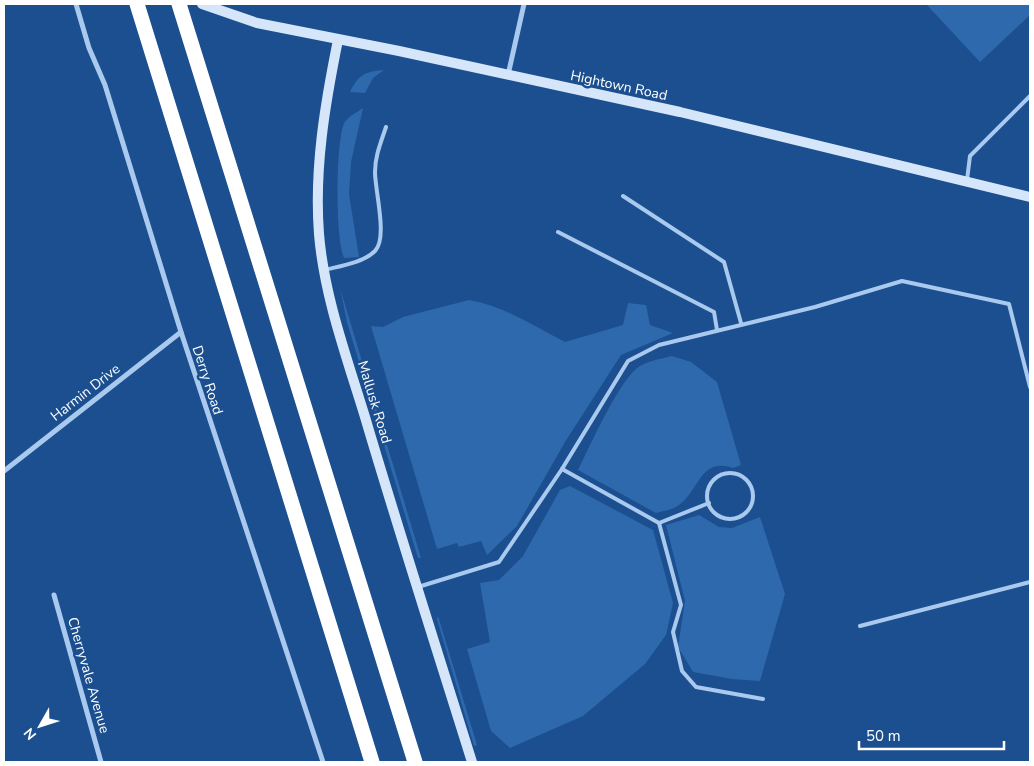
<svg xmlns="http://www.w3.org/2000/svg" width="1034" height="766" font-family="'Nunito Sans',sans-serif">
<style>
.grass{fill:#2e69ad}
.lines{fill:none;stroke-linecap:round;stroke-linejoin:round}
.lane{stroke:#a9c9ee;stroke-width:4}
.street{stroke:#a9c9ee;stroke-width:5}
.secondary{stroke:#d6e6fa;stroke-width:10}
.highway{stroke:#fff;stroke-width:15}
.labels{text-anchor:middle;stroke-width:5;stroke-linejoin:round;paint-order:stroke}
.street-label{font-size:14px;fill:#fff;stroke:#1b4f8f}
</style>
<rect width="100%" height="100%" fill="#1b4f8f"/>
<g class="grass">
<polygon points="926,4 1030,4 1030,15 980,62"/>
<path d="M384,70l-11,8 -8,15 -15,-1c8,-17 16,-21 34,-22z"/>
<path d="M363,108l-12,54 -2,32 10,63 -15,1c-9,-21 -8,-109 -1,-132 3,-9 13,-13 20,-18z"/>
<polygon points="340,288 421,558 418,558 347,322"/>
<path d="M469,300c35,6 65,26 96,42l58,-17 5,-22 18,2 4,20 23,8 -52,22 -56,87 -48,84 -30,29 -6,-14 -22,6 -2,-4 -20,6 -66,-223 12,1 20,-10z"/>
<path d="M672,356l19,6 26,20 24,83 -8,3c-34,-12 -34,26 -57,39 -6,3 -13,4 -20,6l-78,-43c13,-26 38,-83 58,-101 9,-8 25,-10 36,-13z"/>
<polygon points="570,486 653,530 673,603 666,635 645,664 583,716 510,748 491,731 467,649 490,642 480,583 499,580 523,556 560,490"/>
<polygon points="699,515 719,527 732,528 760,517 785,594 760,681 732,679 693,672 678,647 685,601 666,525"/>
<polygon points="438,616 477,745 474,746 437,619"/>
</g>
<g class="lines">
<g class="lane">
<polyline points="967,180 970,156 1030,96"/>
<polyline points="623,196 724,262 741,323"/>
<polyline points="558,232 714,312 717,330"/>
<path d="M324,270c16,-4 39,-7 51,-19 13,-13 0,-60 0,-79 0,-16 6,-30 11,-45"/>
<polyline points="562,469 659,523 681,605 673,632 682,671 696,687 763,699"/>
<circle cx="730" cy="496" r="23"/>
<polyline points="659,523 709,503"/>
<polyline points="418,587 499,562 562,469 628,361 659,345 815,307 902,281 1009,304 1030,387"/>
<polyline points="860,626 1030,582"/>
</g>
<g class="street">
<polyline points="76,4 89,48 105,85 181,332 323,762"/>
<polyline points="508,75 524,4"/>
<polyline points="4,471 181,332"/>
<polyline points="54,595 101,762"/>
</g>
<g class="secondary">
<polyline points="202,4 257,23 399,51 680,112 1030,197"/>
<path d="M338,40c-13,64 -24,129 -19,194 5,62 28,124 46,183 34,115 71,230 107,345"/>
</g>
<g class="highway">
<polyline points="137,4 372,762"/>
<polyline points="179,4 415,762"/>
</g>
</g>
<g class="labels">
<g class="street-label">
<text transform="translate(619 85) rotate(12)" y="5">Hightown Road</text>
<text transform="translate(208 380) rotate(72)" y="5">Derry Road</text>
<text transform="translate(85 392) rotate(-38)" y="5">Harmin Drive</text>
<text transform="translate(375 402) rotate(73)" y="5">Mallusk Road</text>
<text transform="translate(89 675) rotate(74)" y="5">Cherryvale Avenue</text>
</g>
</g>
<rect width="1034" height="766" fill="none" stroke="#ffffff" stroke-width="10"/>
<g transform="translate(40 726) rotate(231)" stroke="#1b4f8f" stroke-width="4" paint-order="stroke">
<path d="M0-4L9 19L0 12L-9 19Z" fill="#ffffff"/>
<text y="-8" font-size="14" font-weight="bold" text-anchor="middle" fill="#ffffff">N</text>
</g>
<path d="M859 741v8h145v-8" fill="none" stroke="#ffffff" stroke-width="2.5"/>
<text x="866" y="741" font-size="15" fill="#ffffff" stroke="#1b4f8f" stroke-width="4" paint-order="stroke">50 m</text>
</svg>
